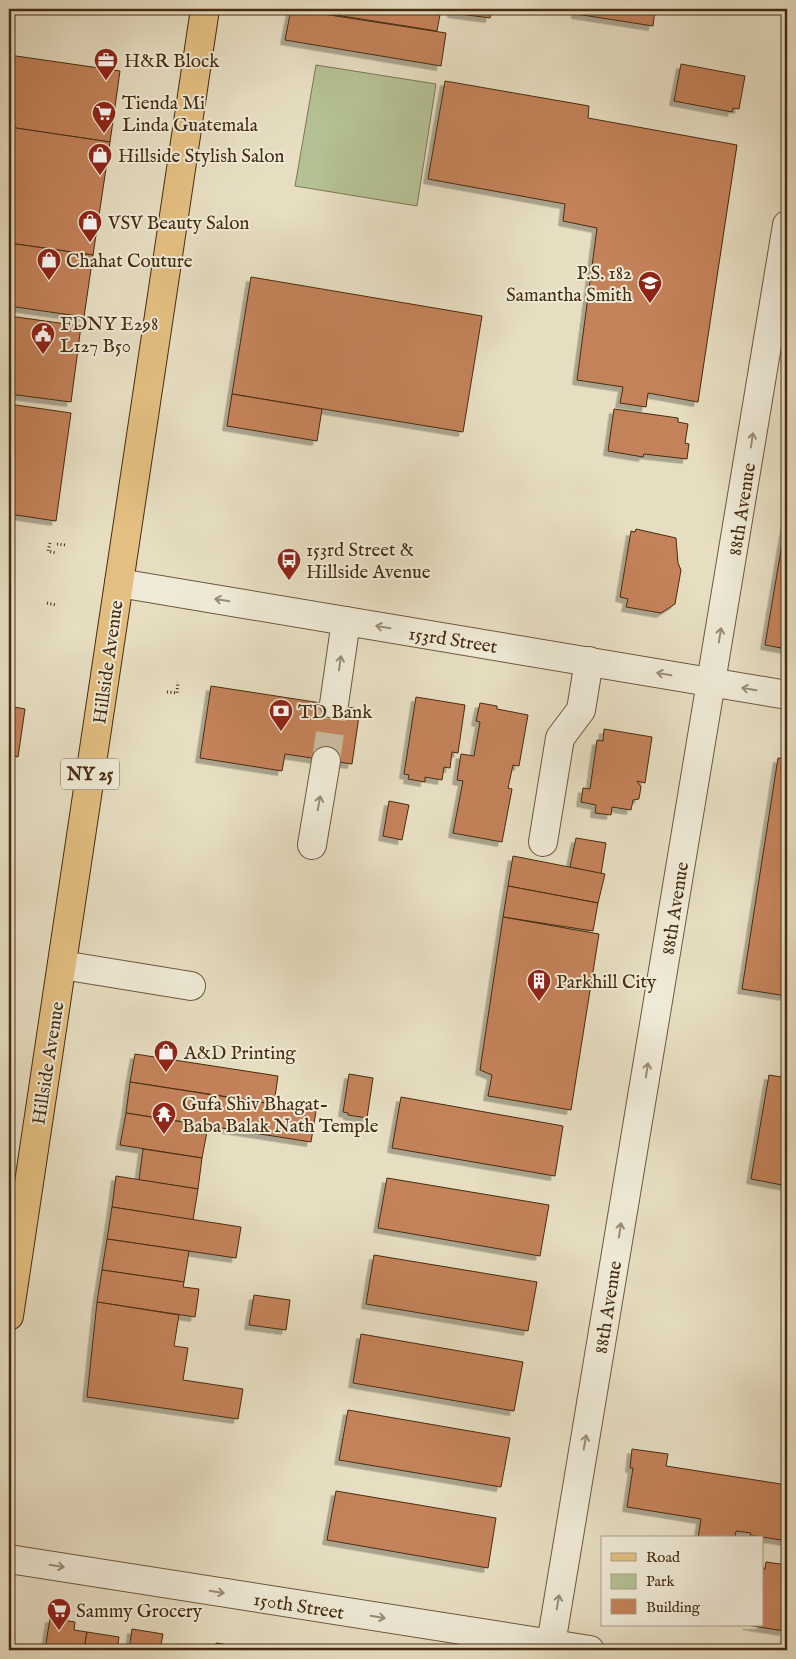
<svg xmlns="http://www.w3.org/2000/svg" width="796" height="1659" font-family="'IM FELL English',serif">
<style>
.green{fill:#b5c194;stroke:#7e7652}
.building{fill:#c4825a;stroke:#462c10;filter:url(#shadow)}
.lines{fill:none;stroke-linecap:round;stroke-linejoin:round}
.minor-tunnel{stroke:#c7ba9e;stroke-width:28;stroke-dasharray:28 14;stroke-linecap:butt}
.minor-casing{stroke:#6e583c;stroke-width:30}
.major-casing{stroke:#462c10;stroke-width:30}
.path{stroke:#462c10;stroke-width:3;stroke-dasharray:1 2.5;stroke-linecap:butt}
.minor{stroke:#efead7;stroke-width:28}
.major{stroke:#e4bf81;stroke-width:28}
.oneway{stroke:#9a8b74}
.labels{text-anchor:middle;stroke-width:4;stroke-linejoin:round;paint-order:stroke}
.shield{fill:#efead7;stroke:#79654c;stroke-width:1}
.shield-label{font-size:18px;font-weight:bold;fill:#462c10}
.poi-label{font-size:19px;fill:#462c10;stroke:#efead7;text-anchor:start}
.street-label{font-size:19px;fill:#462c10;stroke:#efead7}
</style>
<defs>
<filter id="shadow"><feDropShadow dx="-4.5" dy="4.5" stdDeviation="0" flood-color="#0004"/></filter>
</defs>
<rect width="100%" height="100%" fill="#e7dec2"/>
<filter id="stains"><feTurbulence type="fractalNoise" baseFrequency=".004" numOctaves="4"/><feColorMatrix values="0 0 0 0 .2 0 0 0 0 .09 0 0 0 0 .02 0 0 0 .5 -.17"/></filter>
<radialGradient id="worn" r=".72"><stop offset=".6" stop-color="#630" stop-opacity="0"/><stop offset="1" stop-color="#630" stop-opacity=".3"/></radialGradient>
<polygon class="green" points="316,65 436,84 417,206 295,186"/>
<g class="building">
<polygon points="291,9 446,33 441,66 285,40"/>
<polygon points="298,9 441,9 437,31"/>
<polygon points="452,9 491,9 490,18 452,13"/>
<polygon points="576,9 655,9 653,26 576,14"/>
<polygon points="9,55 120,71 110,142 9,127"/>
<polygon points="681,64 745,76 739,109 733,108 732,112 674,101"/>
<polygon points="445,81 589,106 588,118 737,145 698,402 648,393 646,407 620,403 623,387 577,380 597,228 563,221 565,204 428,179"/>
<polygon points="9,127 110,142 93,255 9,243"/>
<polygon points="9,243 93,255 84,317 9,306"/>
<polygon points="251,277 482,316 463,432 232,394"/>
<polygon points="9,316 81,326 71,402 9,394"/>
<polygon points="232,394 322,409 317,441 227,426"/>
<polygon points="9,404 71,413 56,521 9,514"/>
<polygon points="614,409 678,418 678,422 688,424 685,443 689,444 687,459 644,454 643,457 608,451"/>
<polygon points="787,514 787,649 765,645"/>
<polygon points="636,529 676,538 678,563 681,570 675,604 661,613 626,607 628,599 620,597 631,531 635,532"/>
<polygon points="211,686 360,709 352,764 285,754 282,771 200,758"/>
<polygon points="416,697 465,705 458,753 452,752 450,768 444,767 442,780 425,777 425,782 408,779 409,775 404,774"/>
<polygon points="480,703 497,706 497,709 528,715 519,766 513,765 508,788 512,789 502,842 453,833 463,781 457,780 461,754 474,756 480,722 476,721"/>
<polygon points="9,706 25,709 18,757 9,755"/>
<polygon points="604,729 652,737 645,783 637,781 641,787 639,799 633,800 631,810 612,807 611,815 595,813 596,805 581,802 583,788 590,789 597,740 603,741"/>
<polygon points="778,758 787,759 787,996 742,989"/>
<polygon points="389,801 409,805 402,840 383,836"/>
<polygon points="576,838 606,843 601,874 570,867"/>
<polygon points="513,856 605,874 598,903 508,886"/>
<polygon points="508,886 598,903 593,931 503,917"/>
<polygon points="503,917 599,934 571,1110 488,1096 492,1075 480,1070"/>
<polygon points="135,1054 278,1076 274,1104 130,1082"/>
<polygon points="349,1074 373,1078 367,1118 348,1115 348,1113 343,1112"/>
<polygon points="769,1075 787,1078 787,1186 751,1179"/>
<polygon points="130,1082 316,1111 311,1142 126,1113"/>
<polygon points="401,1097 563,1126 555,1176 392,1148"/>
<polygon points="126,1113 208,1126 202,1158 120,1145"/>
<polygon points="143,1149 202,1158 198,1189 139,1180"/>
<polygon points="116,1176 198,1189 193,1220 112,1207"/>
<polygon points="387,1178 549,1205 540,1256 378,1228"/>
<polygon points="112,1207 241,1227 236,1258 107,1239"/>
<polygon points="107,1239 189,1251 184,1282 102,1270"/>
<polygon points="374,1255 537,1282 528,1331 366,1304"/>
<polygon points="102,1270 184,1282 183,1287 199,1289 195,1317 97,1302"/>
<polygon points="254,1295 290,1300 286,1330 249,1325"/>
<polygon points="97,1302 179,1315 174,1346 188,1348 183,1380 243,1389 238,1419 87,1397"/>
<polygon points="361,1334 523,1362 514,1411 353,1383"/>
<polygon points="348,1410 510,1438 501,1487 339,1460"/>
<polygon points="632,1449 668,1454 666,1466 787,1485 787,1541 750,1535 751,1533 736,1531 735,1538 698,1538 701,1519 627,1507 633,1468 630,1468"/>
<polygon points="336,1491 496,1518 488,1568 327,1540"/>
<polygon points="766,1562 787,1565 787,1610 784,1631 747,1625 762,1625 762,1569 765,1569"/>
<polygon points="50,1618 75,1622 74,1630 87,1632 84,1650 45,1650"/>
<polygon points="132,1629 163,1634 160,1650 129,1650"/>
<polygon points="87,1632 119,1637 117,1650 84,1650"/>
<polygon points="216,1643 262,1650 215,1650"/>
</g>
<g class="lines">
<polyline class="minor-tunnel" points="326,761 334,704"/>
<defs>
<g id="minor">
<polyline points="119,583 787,695"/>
<polyline points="334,704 346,621"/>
<polyline points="543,842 560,738 581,710 589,661"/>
<polyline points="312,845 326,761"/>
<polyline points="62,965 191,986"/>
<polyline points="9,1559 590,1650"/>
<polyline points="550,1650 787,225"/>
</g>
<polyline id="major" points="9,1316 205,9"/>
</defs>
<use href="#minor" class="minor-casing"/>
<use href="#major" class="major-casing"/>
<g class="path">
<polyline points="50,543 48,551 56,553"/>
<polyline points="57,544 65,545"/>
<polyline points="47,603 56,605"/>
<polyline points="167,692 177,693 178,682"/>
</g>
<use href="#minor" class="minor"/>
<use href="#major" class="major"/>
</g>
<defs><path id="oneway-shaft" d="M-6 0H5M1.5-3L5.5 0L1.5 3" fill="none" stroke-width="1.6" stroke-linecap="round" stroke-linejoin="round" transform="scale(1.25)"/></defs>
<g class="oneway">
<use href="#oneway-shaft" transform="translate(752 440) rotate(-81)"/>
<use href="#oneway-shaft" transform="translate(222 600) rotate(-170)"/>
<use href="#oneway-shaft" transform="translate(383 627) rotate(-171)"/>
<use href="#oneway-shaft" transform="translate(720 635) rotate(-81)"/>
<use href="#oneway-shaft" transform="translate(340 663) rotate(-82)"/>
<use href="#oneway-shaft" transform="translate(664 674) rotate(-170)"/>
<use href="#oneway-shaft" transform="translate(749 689) rotate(-171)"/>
<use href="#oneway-shaft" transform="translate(319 803) rotate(-80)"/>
<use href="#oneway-shaft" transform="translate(647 1070) rotate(-81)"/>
<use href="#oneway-shaft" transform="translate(620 1230) rotate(-81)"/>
<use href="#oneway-shaft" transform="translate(585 1442) rotate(-80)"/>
<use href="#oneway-shaft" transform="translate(57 1566) rotate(9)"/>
<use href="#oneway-shaft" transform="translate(217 1592) rotate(9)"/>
<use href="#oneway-shaft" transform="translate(558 1602) rotate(-80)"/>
<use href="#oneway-shaft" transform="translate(378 1617) rotate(9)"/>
</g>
<defs>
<symbol id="office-pin" viewBox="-11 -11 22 30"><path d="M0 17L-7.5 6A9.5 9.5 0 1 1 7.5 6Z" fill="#8f2418" stroke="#efead7"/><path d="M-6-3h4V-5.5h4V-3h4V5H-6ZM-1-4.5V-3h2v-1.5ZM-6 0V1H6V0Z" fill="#fff"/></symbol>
<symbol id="supermarket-pin" viewBox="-11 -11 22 30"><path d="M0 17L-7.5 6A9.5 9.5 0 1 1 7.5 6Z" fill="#8f2418" stroke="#efead7"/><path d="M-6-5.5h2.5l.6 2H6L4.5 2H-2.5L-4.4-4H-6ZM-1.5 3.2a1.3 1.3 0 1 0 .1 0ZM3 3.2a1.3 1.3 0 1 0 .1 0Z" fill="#fff"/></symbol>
<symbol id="shop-pin" viewBox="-11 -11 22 30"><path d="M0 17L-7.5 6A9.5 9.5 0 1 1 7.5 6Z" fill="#8f2418" stroke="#efead7"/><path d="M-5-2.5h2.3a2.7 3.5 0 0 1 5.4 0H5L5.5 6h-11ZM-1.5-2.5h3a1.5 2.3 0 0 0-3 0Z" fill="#fff"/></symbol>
<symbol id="school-pin" viewBox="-11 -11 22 30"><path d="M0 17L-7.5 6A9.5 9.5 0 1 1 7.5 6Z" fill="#8f2418" stroke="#efead7"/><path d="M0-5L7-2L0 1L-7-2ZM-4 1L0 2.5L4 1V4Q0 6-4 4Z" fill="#fff"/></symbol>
<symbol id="civic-pin" viewBox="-11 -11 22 30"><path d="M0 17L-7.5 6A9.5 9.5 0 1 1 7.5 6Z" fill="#8f2418" stroke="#efead7"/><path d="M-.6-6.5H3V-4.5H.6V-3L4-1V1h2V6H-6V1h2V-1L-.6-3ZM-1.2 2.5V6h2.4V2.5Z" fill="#fff"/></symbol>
<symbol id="bus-pin" viewBox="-11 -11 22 30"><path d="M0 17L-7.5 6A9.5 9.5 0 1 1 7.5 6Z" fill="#8f2418" stroke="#efead7"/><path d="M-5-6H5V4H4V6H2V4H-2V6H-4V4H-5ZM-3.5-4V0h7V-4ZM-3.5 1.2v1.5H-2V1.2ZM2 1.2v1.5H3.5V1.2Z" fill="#fff"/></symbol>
<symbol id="bank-pin" viewBox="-11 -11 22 30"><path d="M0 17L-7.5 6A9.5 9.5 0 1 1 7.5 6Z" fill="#8f2418" stroke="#efead7"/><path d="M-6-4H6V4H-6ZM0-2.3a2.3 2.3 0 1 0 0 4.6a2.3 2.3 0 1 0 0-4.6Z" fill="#fff"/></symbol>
<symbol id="building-pin" viewBox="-11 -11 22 30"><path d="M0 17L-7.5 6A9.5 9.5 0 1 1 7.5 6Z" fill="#8f2418" stroke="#efead7"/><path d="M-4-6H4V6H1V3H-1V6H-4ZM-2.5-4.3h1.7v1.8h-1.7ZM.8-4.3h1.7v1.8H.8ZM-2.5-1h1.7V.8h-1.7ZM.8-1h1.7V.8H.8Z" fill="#fff"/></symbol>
<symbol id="temple-pin" viewBox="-11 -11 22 30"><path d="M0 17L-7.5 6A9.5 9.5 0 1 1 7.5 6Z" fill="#8f2418" stroke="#efead7"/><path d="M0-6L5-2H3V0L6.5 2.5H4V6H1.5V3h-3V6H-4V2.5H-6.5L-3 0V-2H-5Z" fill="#fff"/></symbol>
</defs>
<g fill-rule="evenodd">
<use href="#office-pin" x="92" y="46" width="28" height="38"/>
<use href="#supermarket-pin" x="90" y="99" width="28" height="38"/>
<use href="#shop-pin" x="86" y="141" width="28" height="38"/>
<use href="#shop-pin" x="76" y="208" width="28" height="38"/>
<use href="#shop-pin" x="35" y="246" width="28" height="38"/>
<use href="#school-pin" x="636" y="269" width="28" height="38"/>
<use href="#civic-pin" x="29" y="320" width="28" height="38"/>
<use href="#bus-pin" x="275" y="546" width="28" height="38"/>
<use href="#bank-pin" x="267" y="697" width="28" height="38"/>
<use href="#building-pin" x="525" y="967" width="28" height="38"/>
<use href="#shop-pin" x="152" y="1038" width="28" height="38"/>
<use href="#temple-pin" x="150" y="1100" width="28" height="38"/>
<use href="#supermarket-pin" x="45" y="1596" width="28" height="38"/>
</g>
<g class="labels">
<rect class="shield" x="61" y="758.5" width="58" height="31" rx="4"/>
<g class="shield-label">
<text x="90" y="780">NY 25</text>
</g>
<g class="poi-label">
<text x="124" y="67">H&amp;R Block</text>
<text x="122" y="109">Tienda Mi<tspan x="122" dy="22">Linda Guatemala</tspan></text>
<text x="118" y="162">Hillside Stylish Salon</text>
<text x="108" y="229">VSV Beauty Salon</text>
<text x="66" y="267">Chahat Couture</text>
<text x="632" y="279" text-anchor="end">P.S. 182<tspan x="632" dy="22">Samantha Smith</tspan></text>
<text x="60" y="330">FDNY E298<tspan x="60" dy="22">L127 B50</tspan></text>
<text x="306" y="556">153rd Street &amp;<tspan x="306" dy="22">Hillside Avenue</tspan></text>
<text x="298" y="718">TD Bank</text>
<text x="556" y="988">Parkhill City</text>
<text x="184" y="1059">A&amp;D Printing</text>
<text x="182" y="1110">Gufa Shiv Bhagat-<tspan x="182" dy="22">Baba Balak Nath Temple</tspan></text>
<text x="76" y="1617">Sammy Grocery</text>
</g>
<g class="street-label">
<text transform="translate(741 509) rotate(-81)" y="7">88th Avenue</text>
<text transform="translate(453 639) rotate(9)" y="7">153rd Street</text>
<text transform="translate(107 662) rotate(-82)" y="7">Hillside Avenue</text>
<text transform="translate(674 908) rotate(-81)" y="7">88th Avenue</text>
<text transform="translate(47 1063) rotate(-81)" y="7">Hillside Avenue</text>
<text transform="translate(607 1307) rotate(-81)" y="7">88th Avenue</text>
<text transform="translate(299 1605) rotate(9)" y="7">150th Street</text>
</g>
</g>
<rect width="796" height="1659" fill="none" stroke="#e7dec2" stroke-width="30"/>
<rect x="10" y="10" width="776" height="1639" fill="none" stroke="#462c10" stroke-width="2.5"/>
<rect x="15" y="15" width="766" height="1629" fill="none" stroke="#462c10"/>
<rect x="601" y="1536" width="162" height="90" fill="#efead7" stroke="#ab9e87"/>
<rect x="611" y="1553" width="25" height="8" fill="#e4bf81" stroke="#ab9e87"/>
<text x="646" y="1562" font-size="15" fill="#462c10">Road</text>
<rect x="611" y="1574" width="25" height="15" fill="#b5c194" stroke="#ab9e87"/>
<text x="646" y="1586" font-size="15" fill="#462c10">Park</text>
<rect x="611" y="1599" width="25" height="15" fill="#c4825a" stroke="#ab9e87"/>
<text x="646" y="1612" font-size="15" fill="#462c10">Building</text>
<rect width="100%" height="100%" filter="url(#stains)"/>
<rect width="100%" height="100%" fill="url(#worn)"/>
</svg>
